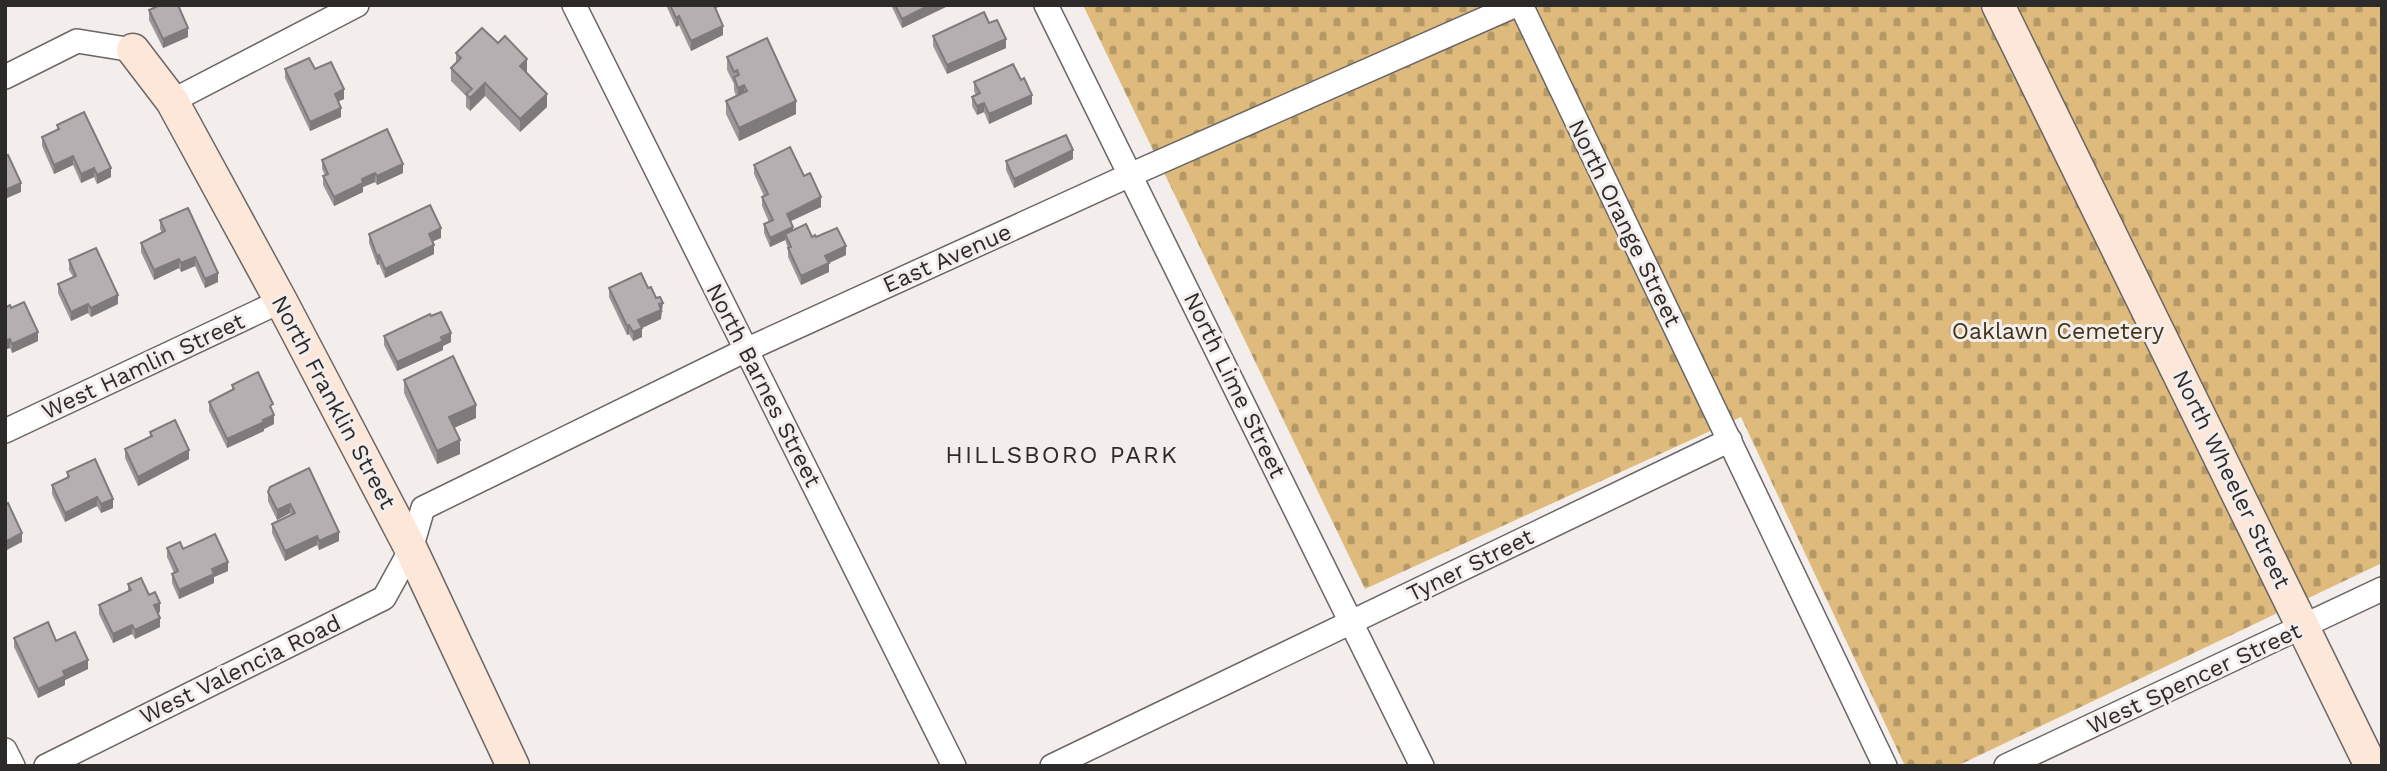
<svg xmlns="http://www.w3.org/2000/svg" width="2387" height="771" font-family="'Work Sans',sans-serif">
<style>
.cemetery{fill:url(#cemetery-stones)}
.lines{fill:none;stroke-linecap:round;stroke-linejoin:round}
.street-casing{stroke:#6a6665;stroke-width:26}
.secondary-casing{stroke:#6a6665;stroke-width:35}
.street{stroke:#fff;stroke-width:23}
.secondary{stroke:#fce7d9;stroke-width:32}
.wall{fill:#9c9698}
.shaded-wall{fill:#7f7a7c}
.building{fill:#b5afb1;stroke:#7f7a7c;stroke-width:2}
.labels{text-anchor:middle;stroke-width:6;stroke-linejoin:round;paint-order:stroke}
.street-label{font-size:23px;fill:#2d2b2a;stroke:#f3edec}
.park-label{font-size:23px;fill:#443518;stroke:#f3edec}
.neighbourhood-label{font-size:24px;letter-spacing:2px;fill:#2d2b2a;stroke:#f3edec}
</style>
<defs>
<pattern id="cemetery-stones" width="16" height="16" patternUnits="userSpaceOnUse" patternTransform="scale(1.75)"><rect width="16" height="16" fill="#debb7c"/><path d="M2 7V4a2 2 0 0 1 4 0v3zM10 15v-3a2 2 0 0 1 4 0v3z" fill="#b49866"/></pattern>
</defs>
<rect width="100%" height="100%" fill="#f3edec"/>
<polygon class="cemetery" points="1083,5 2382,5 2382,563 1957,766 1905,766 1741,417 1365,589"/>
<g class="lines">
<defs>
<g id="street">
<polyline points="574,5 954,766"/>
<polyline points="1046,5 1422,766"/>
<polyline points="1521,5 1885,766"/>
<polyline points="5,77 77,41 133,50"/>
<polyline points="172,101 357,5"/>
<polyline points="5,431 281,301"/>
<polyline points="5,750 13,766"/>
<polyline points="46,766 384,598 411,549 423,508 746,350 1130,175 1516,5"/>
<polyline points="1052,766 1730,440"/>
<polyline points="2006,766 2382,589"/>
</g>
<g id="secondary">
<polyline points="1998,5 2371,766"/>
<polyline points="133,50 172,101 281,301 411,549 513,766"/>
</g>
</defs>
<use href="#street" class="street-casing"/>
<use href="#secondary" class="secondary-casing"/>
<use href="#street" class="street"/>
<use href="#secondary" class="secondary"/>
</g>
<g class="wall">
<polygon points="666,5 722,5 715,9 723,35 691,51 679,25 676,27"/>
<polygon points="891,5 950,5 902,28"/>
<polygon points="149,10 188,37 163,48 149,20"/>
<polygon points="989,23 1006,48 947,74 933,46 933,36"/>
<polygon points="498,43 527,72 527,73 547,107 520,132 485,96 470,111 466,107 466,96 451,81 451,68 456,63 456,53"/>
<polygon points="727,57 796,114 739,141 726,114 726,101 736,96 734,90 734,84 727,70"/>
<polygon points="285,69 344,99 338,101 341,117 310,131 285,78"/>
<polygon points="974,82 1032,104 989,124 984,112 977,115 972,106 972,97 976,95 974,91"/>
<polygon points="57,125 111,177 97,184 94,177 81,183 73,165 54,174 42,146 42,137 57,130"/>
<polygon points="1073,159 1014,188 1006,170 1006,161"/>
<polygon points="322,160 403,173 377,185 375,182 363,187 363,192 334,206 323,185 323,176 325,175 322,169"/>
<polygon points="754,165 804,176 821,207 790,221 793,230 816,237 846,255 829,263 829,272 801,285 788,257 788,248 785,240 770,247 764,233 764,224 769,222 762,206 762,197 764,196 754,174"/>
<polygon points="160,220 218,282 205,288 195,266 181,272 179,268 154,280 141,252 141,243 162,233 160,229"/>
<polygon points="369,234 441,238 433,241 434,254 385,278 379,264 377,265 369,243"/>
<polygon points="69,260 118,304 91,317 88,313 71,321 58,293 58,284 73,277 69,270"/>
<polygon points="609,288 648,288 663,312 661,312 661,319 642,328 642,337 633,341 629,334 627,335 609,297"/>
<polygon points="5,308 38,341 12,353 10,348"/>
<polygon points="384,336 451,342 443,346 443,350 397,371 384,345"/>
<polygon points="404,380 476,418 454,428 460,454 437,464 404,393"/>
<polygon points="232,385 273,413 274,424 264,429 264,431 227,448 209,411 209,402 232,391"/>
<polygon points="150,432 189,459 138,486 125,458 125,449 150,437"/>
<polygon points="67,472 113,508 101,513 97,506 65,522 52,494 52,485 67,478"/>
<polygon points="270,487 339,541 319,550 317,545 285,561 272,533 272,524 291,515 290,513 277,520 268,501 268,492"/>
<polygon points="167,548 183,549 228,571 214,577 214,583 179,599 172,583 172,574 174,573 167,557"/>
<polygon points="128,584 149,595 160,612 158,613 160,627 135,639 132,634 113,643 99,614 99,605 128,591"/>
<polygon points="14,638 56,641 88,669 65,680 65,685 38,698 14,647"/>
</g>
<g class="shaded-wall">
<polygon points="930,5 950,5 902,28 902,19"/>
<polygon points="679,16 679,25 676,27 676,18"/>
<polygon points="723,26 723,35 691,51 691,41"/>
<polygon points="188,28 188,37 163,48 163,39"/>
<polygon points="1006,39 1006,48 947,74 947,65"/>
<polygon points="527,59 527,72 520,79 520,66"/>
<polygon points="485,83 485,96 470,111 470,98"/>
<polygon points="744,85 744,98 738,101 738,88"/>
<polygon points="344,89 344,99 335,103 335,94"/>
<polygon points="547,94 547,107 520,132 520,119"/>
<polygon points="1032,95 1032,104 989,124 989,114"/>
<polygon points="796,101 796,114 739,141 739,128"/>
<polygon points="984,103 984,112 977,115 977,106"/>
<polygon points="341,108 341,117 310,131 310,122"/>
<polygon points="1073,150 1073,159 1014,188 1014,179"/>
<polygon points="73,156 73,165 54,174 54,165"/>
<polygon points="403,164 403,173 377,185 377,176"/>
<polygon points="94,168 94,177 81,183 81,174"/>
<polygon points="111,168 111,177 97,184 97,175"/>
<polygon points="375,173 375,182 363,187 363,192 334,206 334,197 362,179"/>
<polygon points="21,183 21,192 5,199 5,190"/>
<polygon points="821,197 821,207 787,223 787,214"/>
<polygon points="793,227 793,236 785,234 785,240 770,247 770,238"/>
<polygon points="441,228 441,238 429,243 429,234"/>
<polygon points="434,245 434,254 385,278 385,269"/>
<polygon points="846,246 846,255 829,263 829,272 801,285 801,276 825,256"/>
<polygon points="379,255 379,264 377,265 377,256"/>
<polygon points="195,257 195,266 181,272 181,263"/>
<polygon points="179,259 179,268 154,280 154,270"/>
<polygon points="218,273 218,282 205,288 205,279"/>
<polygon points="118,295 118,304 91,317 91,308"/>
<polygon points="663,303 661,319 642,328 642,337 633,341 633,332 638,320"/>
<polygon points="88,304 88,313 71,321 71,312"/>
<polygon points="629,325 629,334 627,335 627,326"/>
<polygon points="38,332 38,341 12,353 12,344"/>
<polygon points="451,333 451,342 443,346 443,350 397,371 397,362"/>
<polygon points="10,339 10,348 5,350 5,341"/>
<polygon points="476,405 476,418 449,430 449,417"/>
<polygon points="274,415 274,424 264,429 264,431 227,448 227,439"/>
<polygon points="460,440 460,454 437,464 437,451"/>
<polygon points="189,450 189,459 138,486 138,477"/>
<polygon points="97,497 97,506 65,522 65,513"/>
<polygon points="113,499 113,508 101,513 101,504"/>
<polygon points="290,504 290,513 277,520 277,510"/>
<polygon points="339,532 339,541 319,550 319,541"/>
<polygon points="22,533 22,542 5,551 5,542"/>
<polygon points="317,536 317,545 285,561 285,551"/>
<polygon points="228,562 228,571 214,577 214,583 179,599 179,590 212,569"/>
<polygon points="160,603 160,612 154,615 154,605"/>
<polygon points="160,618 160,627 135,639 135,630"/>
<polygon points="132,625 132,634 113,643 113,634"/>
<polygon points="88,660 88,669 65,680 65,685 38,698 38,689 63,671"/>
</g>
<g class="building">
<polygon points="160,5 178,5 188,28 163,39 149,10"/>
<polygon points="670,5 714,5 723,26 691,41 679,16 676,18"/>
<polygon points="895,5 930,5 902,19"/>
<polygon points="984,12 989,23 997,20 1006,39 947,65 933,36"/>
<polygon points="482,28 498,43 505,36 527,59 520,66 547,94 520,119 485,83 470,98 466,94 472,89 451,68 461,58 456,53"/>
<polygon points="767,38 796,101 739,128 726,101 747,91 744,85 738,88 734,77 739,75 737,70 734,72 727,57"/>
<polygon points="309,58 315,69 331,62 344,89 335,94 341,108 310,122 285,69"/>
<polygon points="1013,64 1021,80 1024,78 1032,95 989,114 984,103 977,106 972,97 980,93 974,82"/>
<polygon points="84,112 111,168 97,175 94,168 81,174 73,156 54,165 42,137 59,129 57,125"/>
<polygon points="387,129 403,164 377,176 375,173 362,179 363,183 334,197 323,176 328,174 322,160"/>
<polygon points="1066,135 1073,150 1014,179 1006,161"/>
<polygon points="790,147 804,176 810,173 821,197 787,214 793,227 770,238 764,224 773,220 762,197 768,194 754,165"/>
<polygon points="8,155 21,183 5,190 5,156"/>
<polygon points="430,205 441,228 429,234 434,245 385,269 379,255 377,256 369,234"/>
<polygon points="188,208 218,273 205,279 195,257 181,263 179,259 154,270 141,243 165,231 160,220"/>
<polygon points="806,224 812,237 815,235 816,237 837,228 846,246 825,256 829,263 801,276 788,248 791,247 785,234"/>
<polygon points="96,248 118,295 91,308 88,304 71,312 58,284 76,276 69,260"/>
<polygon points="641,273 648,288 651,287 656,298 660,297 663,303 659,304 661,310 638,320 642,328 633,332 629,325 627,326 609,288"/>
<polygon points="24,302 38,332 12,344 10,339 5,341 5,308 10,305 11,308"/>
<polygon points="441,312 451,333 441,337 443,341 397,362 384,336 430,314 431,316"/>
<polygon points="453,356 476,405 449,417 460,440 437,451 404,380"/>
<polygon points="258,372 273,404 270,406 274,415 263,420 264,422 227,439 209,402 234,389 232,385"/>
<polygon points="175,420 189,450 138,477 125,449 152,436 150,432"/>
<polygon points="95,459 113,499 101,504 97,497 65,513 52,485 69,477 67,472"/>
<polygon points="309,468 339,532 319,541 317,536 285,551 272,524 295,513 290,504 277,510 268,492 270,487"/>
<polygon points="8,503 22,533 5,542 5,504"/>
<polygon points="215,534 228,562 212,569 214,574 179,590 172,574 178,571 167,548 180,542 183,549"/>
<polygon points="141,578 149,595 155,592 160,603 154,605 160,618 135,630 132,625 113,634 99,605 131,590 128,584"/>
<polygon points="48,622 56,641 75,632 88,660 63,671 65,676 38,689 14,638"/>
</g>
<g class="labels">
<g class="street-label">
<text transform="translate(1625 223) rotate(64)" y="8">North Orange Street</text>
<text transform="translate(947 258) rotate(-24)" y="8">East Avenue</text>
<text transform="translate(143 366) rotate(-25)" y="8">West Hamlin Street</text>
<text transform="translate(764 385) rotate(63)" y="8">North Barnes Street</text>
<text transform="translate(1235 385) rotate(64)" y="8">North Lime Street</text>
<text transform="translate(334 402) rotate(62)" y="8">North Franklin Street</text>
<text transform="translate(2232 479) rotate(64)" y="8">North Wheeler Street</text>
<text transform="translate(1470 565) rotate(-26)" y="8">Tyner Street</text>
<text transform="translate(240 669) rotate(-26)" y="8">West Valencia Road</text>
<text transform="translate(2194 678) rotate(-25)" y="8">West Spencer Street</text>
</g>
<g class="park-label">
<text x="2058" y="339">Oaklawn Cemetery</text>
</g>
<g class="neighbourhood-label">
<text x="1062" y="463">HILLSBORO PARK</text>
</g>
</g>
<rect width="2387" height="771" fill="none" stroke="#2d2b2a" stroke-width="14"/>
</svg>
